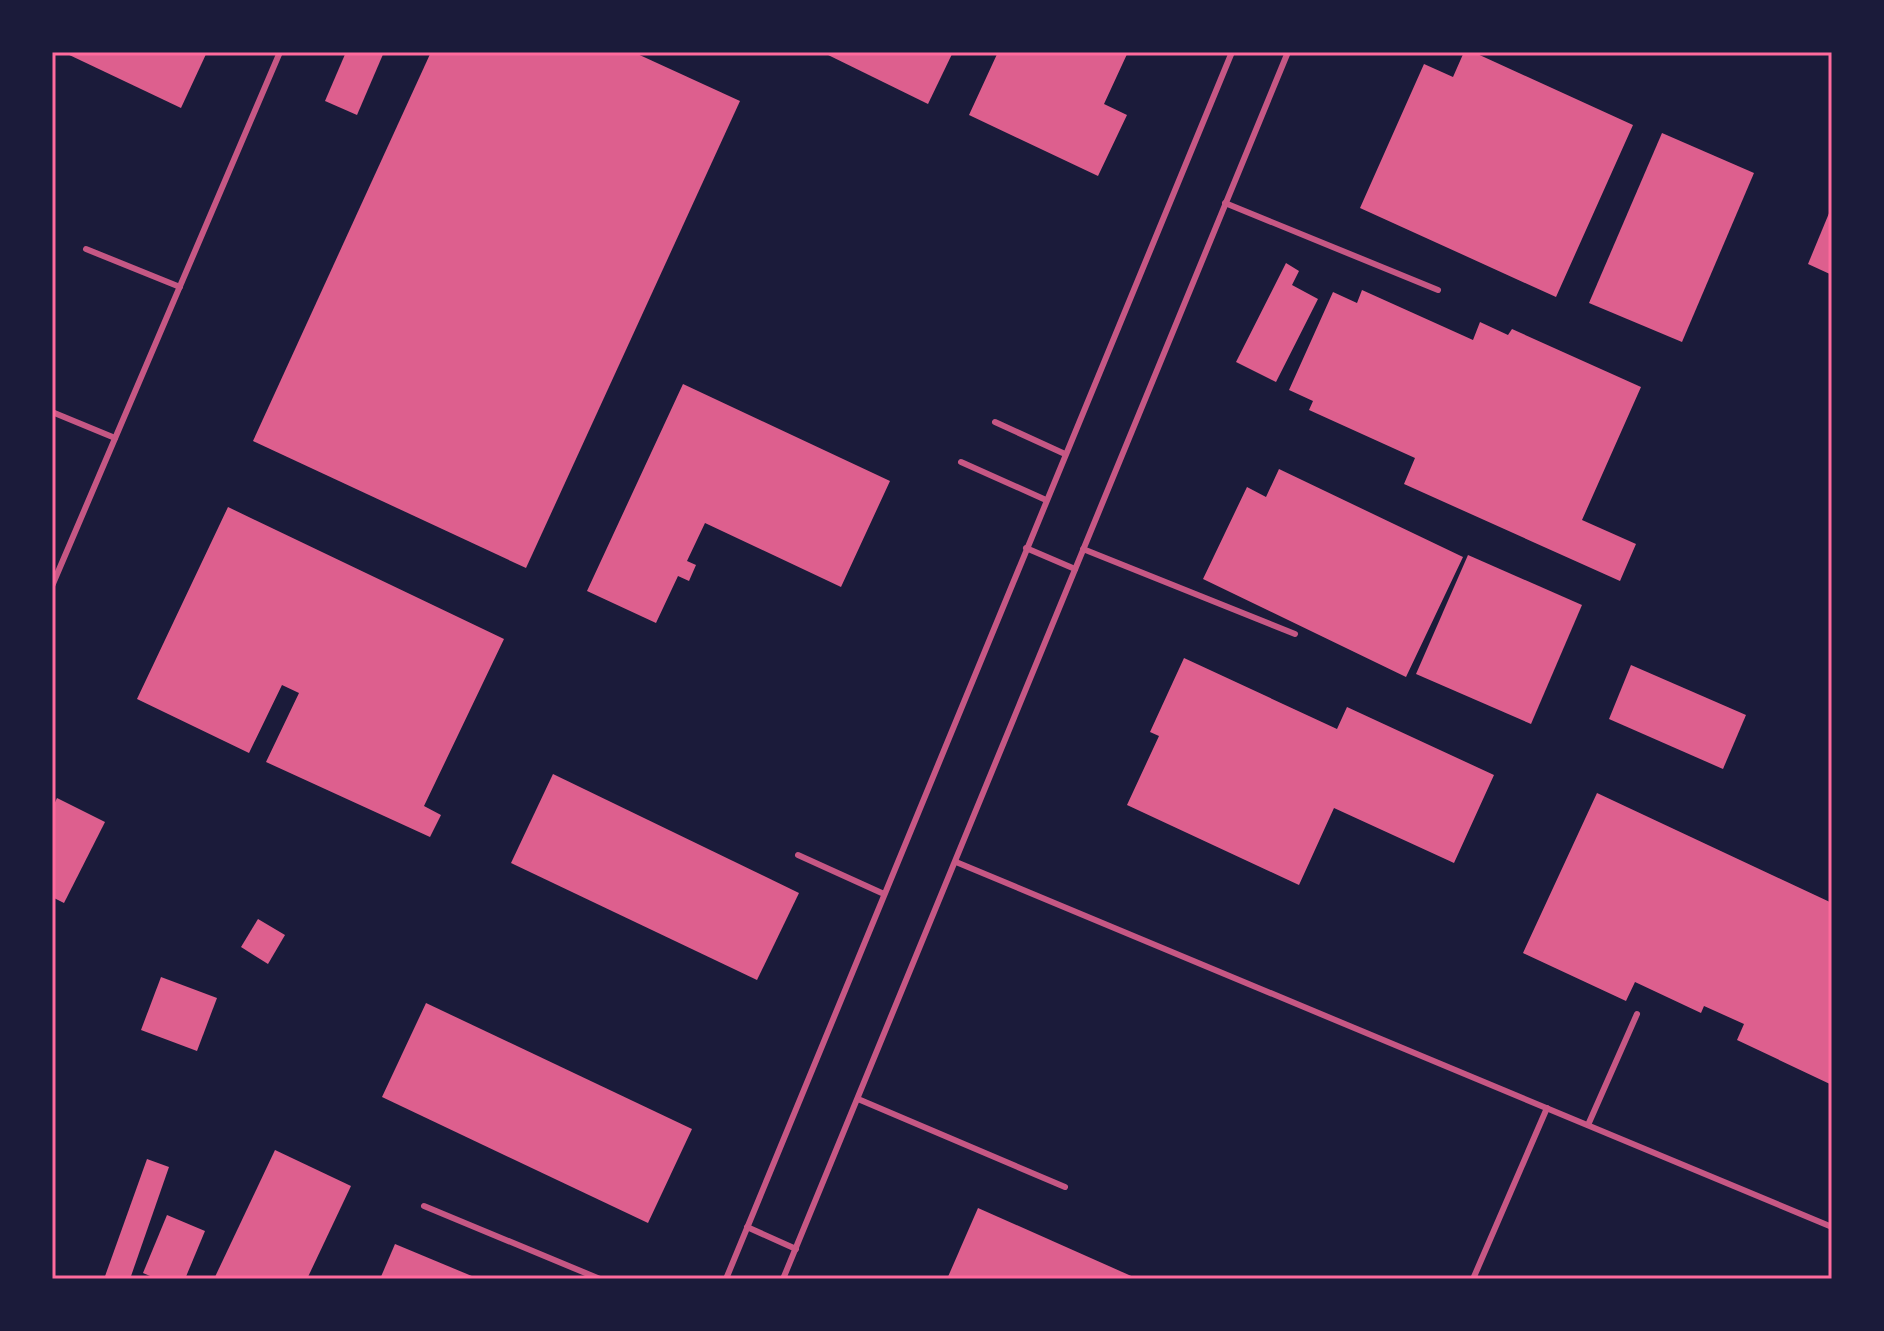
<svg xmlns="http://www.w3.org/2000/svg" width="1884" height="1331" font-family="'Roboto Serif',serif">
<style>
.building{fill:#dd5f8e}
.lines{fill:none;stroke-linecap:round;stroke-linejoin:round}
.service{stroke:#c65784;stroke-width:6}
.neatline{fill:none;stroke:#ff6b9d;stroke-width:3}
</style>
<rect width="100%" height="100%" fill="#1b1b3a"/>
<g class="building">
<polygon points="63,52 207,52 181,108"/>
<polygon points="346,52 384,52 357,115 325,101"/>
<polygon points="431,52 633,52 740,101 526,568 253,441"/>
<polygon points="822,52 953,52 928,104"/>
<polygon points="998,52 1128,52 1104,104 1127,115 1098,176 969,115"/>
<polygon points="1464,52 1473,52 1633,125 1556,297 1360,208 1424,64 1453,77"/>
<polygon points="1662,133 1754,173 1682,342 1589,303"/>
<polygon points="1832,206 1832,275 1808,264"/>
<polygon points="1286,263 1299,271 1292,285 1318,299 1276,382 1236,362"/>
<polygon points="1362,290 1473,340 1480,322 1508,335 1512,329 1641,387 1582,520 1636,544 1620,581 1404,484 1415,458 1309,410 1313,401 1289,390 1333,292 1357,303"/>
<polygon points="683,384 890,481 841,587 705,523 687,561 696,565 689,581 678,576 656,623 587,591"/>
<polygon points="1279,469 1463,557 1406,677 1203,579 1247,487 1266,497"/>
<polygon points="228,507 504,639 424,806 441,815 430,837 266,762 299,693 282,685 249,753 137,699"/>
<polygon points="1468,555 1582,605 1531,724 1416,674"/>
<polygon points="1184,658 1337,729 1347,707 1494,775 1454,863 1334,808 1299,885 1127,805 1159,736 1150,732"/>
<polygon points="1631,665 1746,715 1723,769 1609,719"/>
<polygon points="553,774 799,893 757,980 511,863"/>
<polygon points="1597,793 1832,903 1832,1085 1737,1040 1744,1024 1704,1006 1701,1013 1635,982 1626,1001 1523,953"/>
<polygon points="57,798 105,822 64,903 52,897 52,809"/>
<polygon points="258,919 285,935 268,964 241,947"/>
<polygon points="161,977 217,998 197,1051 141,1030"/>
<polygon points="426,1003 692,1129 648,1223 382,1097"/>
<polygon points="275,1150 351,1186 307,1279 214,1279"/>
<polygon points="147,1159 169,1167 130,1279 104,1279"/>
<polygon points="978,1208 1138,1279 947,1279"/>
<polygon points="167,1215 205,1231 185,1279 157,1279 143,1273"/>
<polygon points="395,1244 479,1279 380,1279"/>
</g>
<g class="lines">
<g class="service">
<polyline points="1225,203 1438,290"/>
<polyline points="86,249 180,287"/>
<polyline points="52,412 115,438"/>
<polyline points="995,422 1065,454"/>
<polyline points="961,462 1046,500"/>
<polyline points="1026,548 1075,569"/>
<polyline points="1083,549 1295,634"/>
<polyline points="52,586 280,52"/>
<polyline points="798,855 884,894"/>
<polyline points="956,862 1832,1227"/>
<polyline points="858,1099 1065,1187"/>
<polyline points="1588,1125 1637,1014"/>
<polyline points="424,1206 600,1279"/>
<polyline points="747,1227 796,1249"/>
<polyline points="726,1279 1232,52"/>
<polyline points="783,1279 1288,52"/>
<polyline points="1473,1279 1547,1108"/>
</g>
</g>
<rect width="1884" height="1331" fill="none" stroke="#1b1b3a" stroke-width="108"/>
<rect x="54" y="54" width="1776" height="1223" class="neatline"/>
</svg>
